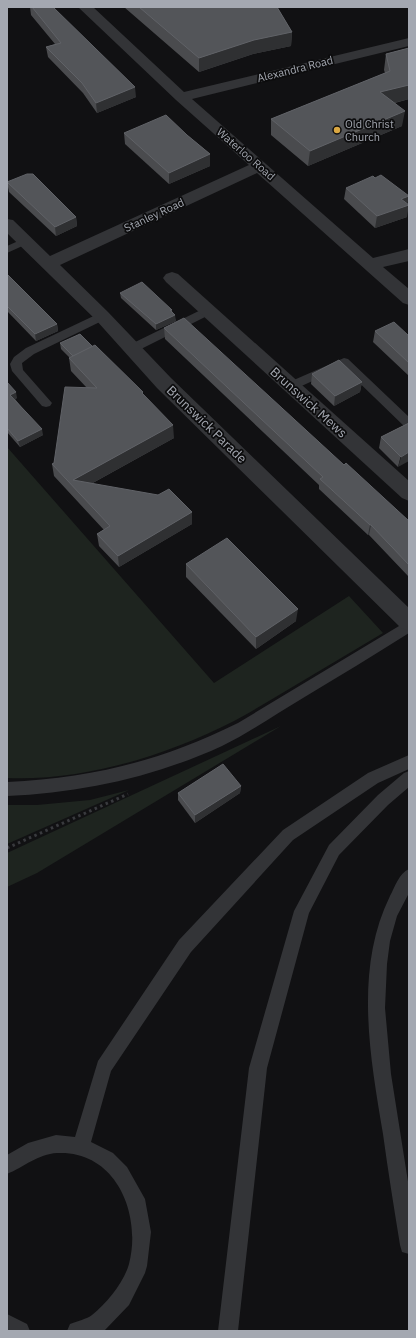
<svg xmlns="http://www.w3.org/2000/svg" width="416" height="1338" font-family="'IBM Plex Sans',sans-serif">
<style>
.green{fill:#1e241f}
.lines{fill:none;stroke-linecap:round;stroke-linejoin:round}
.path{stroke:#393a3e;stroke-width:3;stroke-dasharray:2.5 3.5;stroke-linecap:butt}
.service{fill:#333437;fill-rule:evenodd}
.minor{fill:#333437;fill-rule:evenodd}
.wall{fill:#4a4b4e}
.shaded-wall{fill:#2f3032}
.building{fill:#535559;stroke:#606267}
.poi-dot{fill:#daa742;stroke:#0c0c0d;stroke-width:1.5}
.labels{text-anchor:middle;stroke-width:3.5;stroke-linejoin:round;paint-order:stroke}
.far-street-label{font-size:11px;fill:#a4a8b1;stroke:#0c0c0d}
.far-poi-label{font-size:11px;fill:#a4a8b1;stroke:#0c0c0d;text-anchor:start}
.street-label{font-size:13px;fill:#a4a8b1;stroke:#0c0c0d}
</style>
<rect width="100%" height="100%" fill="#111113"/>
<g class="green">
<path d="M7,447l207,236 135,-87 34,37c-33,20 -66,39 -99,59 -17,10 -33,20 -50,29 -69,35 -149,60 -227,57z"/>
<polygon points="281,726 37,873 7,887 7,853"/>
<polygon points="129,790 7,844 7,805 37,805 90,800"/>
</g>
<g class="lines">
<polyline class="path" points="7,848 128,794"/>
<g class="service">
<polygon points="25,238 29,239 30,241 29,243 7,253 7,246"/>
<polygon points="209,306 213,307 215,310 213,313 135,352 127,352 125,349 127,346"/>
<polygon points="102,312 106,313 108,316 106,319 34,354 22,363 23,370 52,403 50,406 46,407 42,406 12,371 10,364 14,357 26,348"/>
<polygon points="344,358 348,359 409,417 409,428 405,427 343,367 295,389 291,390 287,389 285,386 287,383"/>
<path d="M409,620v13c-35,22 -71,44 -106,65 -27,16 -53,34 -81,48 -68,31 -141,47 -215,50v-14c85,-4 154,-21 231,-59z"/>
<path d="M409,755v14l-31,14 -85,57 -102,112 -80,119 -20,71 22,11 14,14 18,32 6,33 -4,34 -2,7 -16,32 -24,25 -38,1 3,-7c7,-3 17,-5 22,-9 15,-12 32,-33 37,-51 13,-50 -13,-114 -72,-111 -19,1 -33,14 -50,21v-19l21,-12 28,-8 19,2 23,-76 81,-121 104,-110 85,-57z"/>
<polygon points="409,771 409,787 388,805 339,855 309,913 267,1068 238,1331 218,1331 249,1068 294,911 329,845 378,795 404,773"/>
<path d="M409,869v24l-12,23 -7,25 -3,23 -2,44 6,66 18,114v66l-7,-2 -2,-7c-6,-37 -12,-74 -17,-111 -13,-77 -29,-165 7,-238 5,-9 9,-23 19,-27z"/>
<polygon points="7,1314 27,1324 30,1331 7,1331"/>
</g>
<g class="minor">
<polygon points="78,7 93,7 184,92 409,38 409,46 192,99 373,258 409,249 409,261 383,267 409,289 409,305 403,303 257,173 60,265 108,312 171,378 409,608 409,631 401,628 157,388 96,320 7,233 7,219 13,220 50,256 249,165 176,100"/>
<polygon points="172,272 178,274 409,481 409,501 402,498 166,282 163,278 166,274"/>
</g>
</g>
<g class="wall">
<polygon points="30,7 53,7 136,97 97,113 83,93 48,57 46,47 55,44 31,15"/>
<polygon points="124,7 277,7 292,32 291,46 253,54 199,72"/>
<polygon points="409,48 409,99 395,103 402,126 308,166 271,135 271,119 385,73 384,70 386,54"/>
<polygon points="124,133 187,135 210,154 210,166 169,184 125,144"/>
<polygon points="7,182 76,217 77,226 56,236 9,192"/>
<polygon points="346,188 407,204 407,217 375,228 344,199"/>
<polygon points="7,275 57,324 58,331 36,341 7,311"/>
<polygon points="120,293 172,310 172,311 176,321 156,330 121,298"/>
<polygon points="164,328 344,465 409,521 409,575 408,576 369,535 368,535 319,489 319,485 165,339"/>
<polygon points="375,331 409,336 409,376 373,342"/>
<polygon points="60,343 144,395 174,438 91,484 192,512 192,524 119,567 99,546 97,534 104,530 54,476 52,464 54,463 87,388 71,371 69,358 70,358 61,349"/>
<polygon points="312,374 362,382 360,392 334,406 311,384"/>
<polygon points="7,382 17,398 15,399 43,435 20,447 7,432"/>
<polygon points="409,423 398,467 379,448 381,437"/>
<polygon points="186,564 296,621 256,649 186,577"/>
<polygon points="241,786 240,793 195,823 178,800 178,793"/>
</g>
<g class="shaded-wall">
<polygon points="292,32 291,46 253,54 199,72 199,58 254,40"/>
<polygon points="409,85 409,99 378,107 380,92"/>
<polygon points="135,87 136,97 97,113 96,103"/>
<polygon points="405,111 402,126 308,166 310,151"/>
<polygon points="210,154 210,166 169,184 169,173"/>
<polygon points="409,196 407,206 409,205 407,217 375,228 377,216 401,199"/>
<polygon points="76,217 77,226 56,236 55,227"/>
<polygon points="175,315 176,321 156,330 156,324"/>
<polygon points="57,324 58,331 36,341 35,334"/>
<polygon points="362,382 360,392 334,406 335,396"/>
<polygon points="16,392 17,398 11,401 10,395"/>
<polygon points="173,425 174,438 78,491 73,480"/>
<polygon points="42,429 43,435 20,447 18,441"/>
<polygon points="409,452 409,461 398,467 401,457"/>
<polygon points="192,512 192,524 119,567 118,556"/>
<polygon points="370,525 371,525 369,535 368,535"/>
<polygon points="298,609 296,621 256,649 256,637"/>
<polygon points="241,786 240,793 195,823 195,815"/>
</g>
<g class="building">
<polygon points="32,7 53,7 135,87 96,103 82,83 46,47 61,43"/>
<polygon points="139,7 277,7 292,32 254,40 199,58"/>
<polygon points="409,48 409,85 380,92 405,111 310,151 271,119 390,71 386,54"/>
<polygon points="166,115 187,135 210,154 169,173 124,133"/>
<polygon points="27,174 33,174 76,217 55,227 7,182"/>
<polygon points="381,175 409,196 401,199 409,205 377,216 346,188 373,176 375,178"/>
<polygon points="7,275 8,275 57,324 35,334 7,306"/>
<polygon points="142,282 172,310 170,310 175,315 156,324 120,293"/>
<polygon points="184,318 344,465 346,463 409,521 409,565 371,525 370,525 320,479 323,477 164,328"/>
<polygon points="394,322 409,336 409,363 375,331"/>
<polygon points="80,334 93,347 73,356 60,343"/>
<polygon points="95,345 143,392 142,393 173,425 73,480 158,495 169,489 192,512 118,556 97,534 110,526 52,464 54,463 65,387 97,388 69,358"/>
<polygon points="339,360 362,382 335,396 312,374"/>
<polygon points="7,382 16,392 10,395 42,429 18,441 7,428"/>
<polygon points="409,423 409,452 401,457 381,437"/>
<polygon points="227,538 298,609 256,637 186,564"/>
<polygon points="223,764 241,786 195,815 178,793"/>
</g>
<circle class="poi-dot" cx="337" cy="130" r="4"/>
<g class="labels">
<g class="far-street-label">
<text transform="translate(295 69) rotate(-14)" y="4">Alexandra Road</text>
<text transform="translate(246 154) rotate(41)" y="4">Waterloo Road</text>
<text transform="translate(154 215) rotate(-25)" y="4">Stanley Road</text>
</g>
<g class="far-poi-label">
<text x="345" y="128">Old Christ<tspan x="345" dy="13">Church</tspan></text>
</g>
<g class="street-label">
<text transform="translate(309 402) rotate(42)" y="5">Brunswick Mews</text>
<text transform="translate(207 424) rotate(44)" y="5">Brunswick Parade</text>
</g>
</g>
<rect width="416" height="1338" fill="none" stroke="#a4a8b1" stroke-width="16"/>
</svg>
